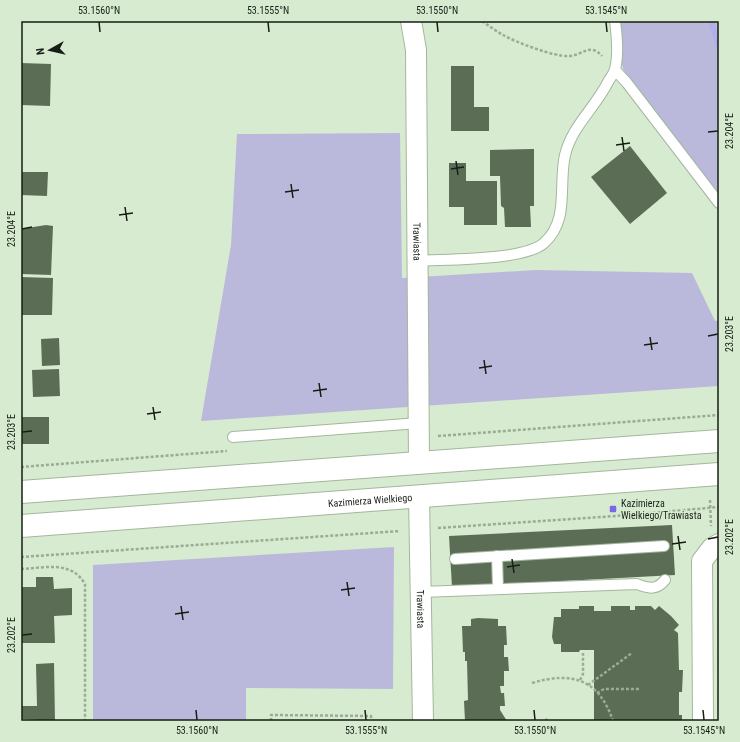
<svg xmlns="http://www.w3.org/2000/svg" width="740" height="742" font-family="'Roboto Condensed',sans-serif">
<style>
.green{fill:#bab9dc}
.lines{fill:none;stroke-linecap:round;stroke-linejoin:round}
.stream{stroke:#b3b0e9;stroke-width:6}
.building{fill:#5b6e55}
.service-casing{stroke:#a3b79d;stroke-width:12}
.minor-casing{stroke:#a3b79d;stroke-width:22}
.secondary-casing{stroke:#a3b79d;stroke-width:24}
.path{stroke:#9bab95;stroke-width:2.5;stroke-dasharray:3 2;stroke-linecap:butt}
.service{stroke:#fff;stroke-width:10}
.minor{stroke:#fff;stroke-width:20}
.secondary{stroke:#fff;stroke-width:22}
.ticks{fill:none;stroke:#171e15;stroke-width:1.5}
.poi-dot{fill:#7c68e4;stroke:#d6ebcf;stroke-width:1.5}
.labels{text-anchor:middle;stroke-width:3;stroke-linejoin:round;paint-order:stroke}
.street-label{font-size:10px;fill:#171e15;stroke:#d6ebcf}
.poi-label{font-size:10px;fill:#171e15;stroke:#d6ebcf;text-anchor:start}
.neatline{fill:none;stroke:#171e15;stroke-width:1.5}
.ticks-label{font-size:10px;text-anchor:middle;fill:#171e15}
</style>
<rect width="100%" height="100%" fill="#d6ebcf"/>
<g class="green">
<polygon points="610,21 719,21 719,203 627,83"/>
<polygon points="400,133 402,278 536,270 692,273 715,321 719,320 719,386 201,421 231,245 237,134"/>
<polygon points="394,547 393,689 246,688 246,721 93,721 93,565"/>
</g>
<g class="lines">
<polyline class="stream" points="711,21 719,47"/>
</g>
<g class="building">
<polygon points="21,63 51,64 50,106 21,105"/>
<polygon points="451,66 474,66 474,107 489,107 489,131 451,131"/>
<polygon points="630,146 667,193 630,224 591,177"/>
<polygon points="534,149 534,206 530,206 531,227 505,227 504,208 501,206 500,176 490,176 490,150"/>
<polygon points="449,163 466,163 466,181 497,181 497,225 464,225 464,207 449,207"/>
<polygon points="21,172 48,172 47,196 21,195"/>
<polygon points="46,225 53,226 51,275 21,274 21,229"/>
<polygon points="21,277 53,278 52,315 21,315"/>
<polygon points="59,338 60,365 42,366 41,339"/>
<polygon points="59,369 60,396 33,397 32,370"/>
<rect x="22" y="417" width="27" height="27"/>
<polygon points="672,525 675,575 452,587 449,536"/>
<polygon points="36,577 53,577 54,589 72,588 72,615 54,616 55,643 21,643 21,587 36,587"/>
<polygon points="579,606 594,606 594,611 611,611 611,606 630,606 630,610 635,610 635,606 651,606 655,610 659,606 671,616 679,625 674,630 678,633 679,670 683,670 682,692 679,692 679,715 682,715 682,721 594,721 594,650 580,650 579,652 561,652 561,644 554,644 552,637 554,617 561,617 561,609 579,609"/>
<polygon points="478,618 498,619 498,626 506,626 507,645 504,645 504,657 508,657 509,671 504,671 504,686 500,686 501,693 504,693 505,706 500,706 500,710 507,721 465,721 464,701 468,700 467,661 465,661 465,652 463,652 462,626 471,626 471,619"/>
<polygon points="54,663 55,721 21,719 21,706 37,706 36,664"/>
</g>
<g class="lines">
<defs>
<g id="service">
<polyline points="615,70 627,83 719,203"/>
<path d="M417,261c28,-2 107,0 127,-18 26,-23 14,-58 21,-88 7,-29 30,-47 43,-73 2,-4 6,-8 7,-13 4,-15 2,-33 0,-48"/>
<polyline points="233,437 419,423"/>
<polyline points="497,556 498,589"/>
<polyline points="455,559 664,546"/>
<path d="M421,592l216,-8c12,5 20,6 28,-4"/>
</g>
<g id="minor">
<path id="s1" d="M411,21l5,29 3,412"/>
<path id="s2" d="M419,497l4,224"/>
<polyline points="703,721 702,561 712,548 719,544"/>
</g>
<g id="secondary">
<polyline points="21,492 719,441"/>
<path id="s3" d="M21,526l698,-52"/>
</g>
</defs>
<use href="#service" class="service-casing"/>
<use href="#minor" class="minor-casing"/>
<use href="#secondary" class="secondary-casing"/>
<g class="path">
<path d="M482,21c7,5 14,10 21,14 12,7 52,22 65,21 15,0 21,-14 34,0"/>
<polyline points="438,436 719,415"/>
<polyline points="21,467 227,451"/>
<polyline points="710,500 711,526"/>
<polyline points="438,528 616,516 719,507"/>
<polyline points="21,557 400,531"/>
<path d="M21,569c24,-1 50,-9 64,15v137"/>
<polyline points="580,680 583,674 583,653"/>
<path d="M532,683c40,-12 67,-4 81,38"/>
<polyline points="588,685 632,653"/>
<polyline points="597,693 604,689 639,689"/>
<polyline points="271,721 271,715 371,716 371,721"/>
<polyline points="545,721 548,718"/>
</g>
<use href="#service" class="service"/>
<use href="#minor" class="minor"/>
<use href="#secondary" class="secondary"/>
</g>
<path class="ticks" d="M99,22l1,10M268,22l1,10M437,22l1,10M606,22l1,10M708,132l10,-1M622,137l2,14M616,145l14,-2M456,161l2,14M451,169l13,-2M291,184l2,14M285,192l14,-2M125,207l2,14M119,215l14,-2M22,229l10,-2M708,336l10,-2M650,337l2,13M644,345l14,-2M484,360l2,14M479,368l13,-2M319,383l2,14M313,391l14,-2M153,407l2,13M147,414l14,-2M22,432l10,-1M678,536l2,14M708,539l10,-2M672,544l14,-2M512,559l2,14M507,567l13,-2M347,582l2,14M341,590l14,-2M181,606l2,14M175,614l14,-2M22,635l10,-1M196,710l1,10M365,710l1,10M534,710l1,10M703,710l1,10"/>
<rect class="poi-dot" x="609" y="505" width="8" height="8" rx="2"/>
<g class="labels">
<g class="street-label">
<text dy="4" stroke="none"><textPath href="#s1" startOffset="221">Trawiasta</textPath></text>
<text dy="4" stroke="none"><textPath href="#s3" startOffset="350">Kazimierza Wielkiego</textPath></text>
<text dy="4" stroke="none"><textPath href="#s2" startOffset="112">Trawiasta</textPath></text>
</g>
<g class="poi-label">
<text x="621" y="507">Kazimierza<tspan x="621" dy="12">Wielkiego/Trawiasta</tspan></text>
</g>
</g>
<rect width="740" height="742" fill="none" stroke="#d6ebcf" stroke-width="44"/>
<g transform="translate(50 50) rotate(262)" stroke="#d6ebcf" stroke-width="3" paint-order="stroke">
<path d="M0-3L7 15L0 10L-7 15Z" fill="#171e15"/>
<text y="-6" font-size="11" font-weight="bold" text-anchor="middle" fill="#171e15">N</text>
</g>
<rect x="22" y="22" width="696" height="698" class="neatline"/>
<g class="ticks-label">
<text x="99" y="14">53.1560°N</text>
<text x="268" y="14">53.1555°N</text>
<text x="437" y="14">53.1550°N</text>
<text x="606" y="14">53.1545°N</text>
<text transform="translate(729 131) rotate(-90)" y="4">23.204°E</text>
<text transform="translate(11 229) rotate(-90)" y="4">23.204°E</text>
<text transform="translate(729 334) rotate(-90)" y="4">23.203°E</text>
<text transform="translate(11 432) rotate(-90)" y="4">23.203°E</text>
<text transform="translate(729 537) rotate(-90)" y="4">23.202°E</text>
<text transform="translate(11 635) rotate(-90)" y="4">23.202°E</text>
<text x="197" y="734">53.1560°N</text>
<text x="366" y="734">53.1555°N</text>
<text x="535" y="734">53.1550°N</text>
<text x="704" y="734">53.1545°N</text>
</g>
</svg>
